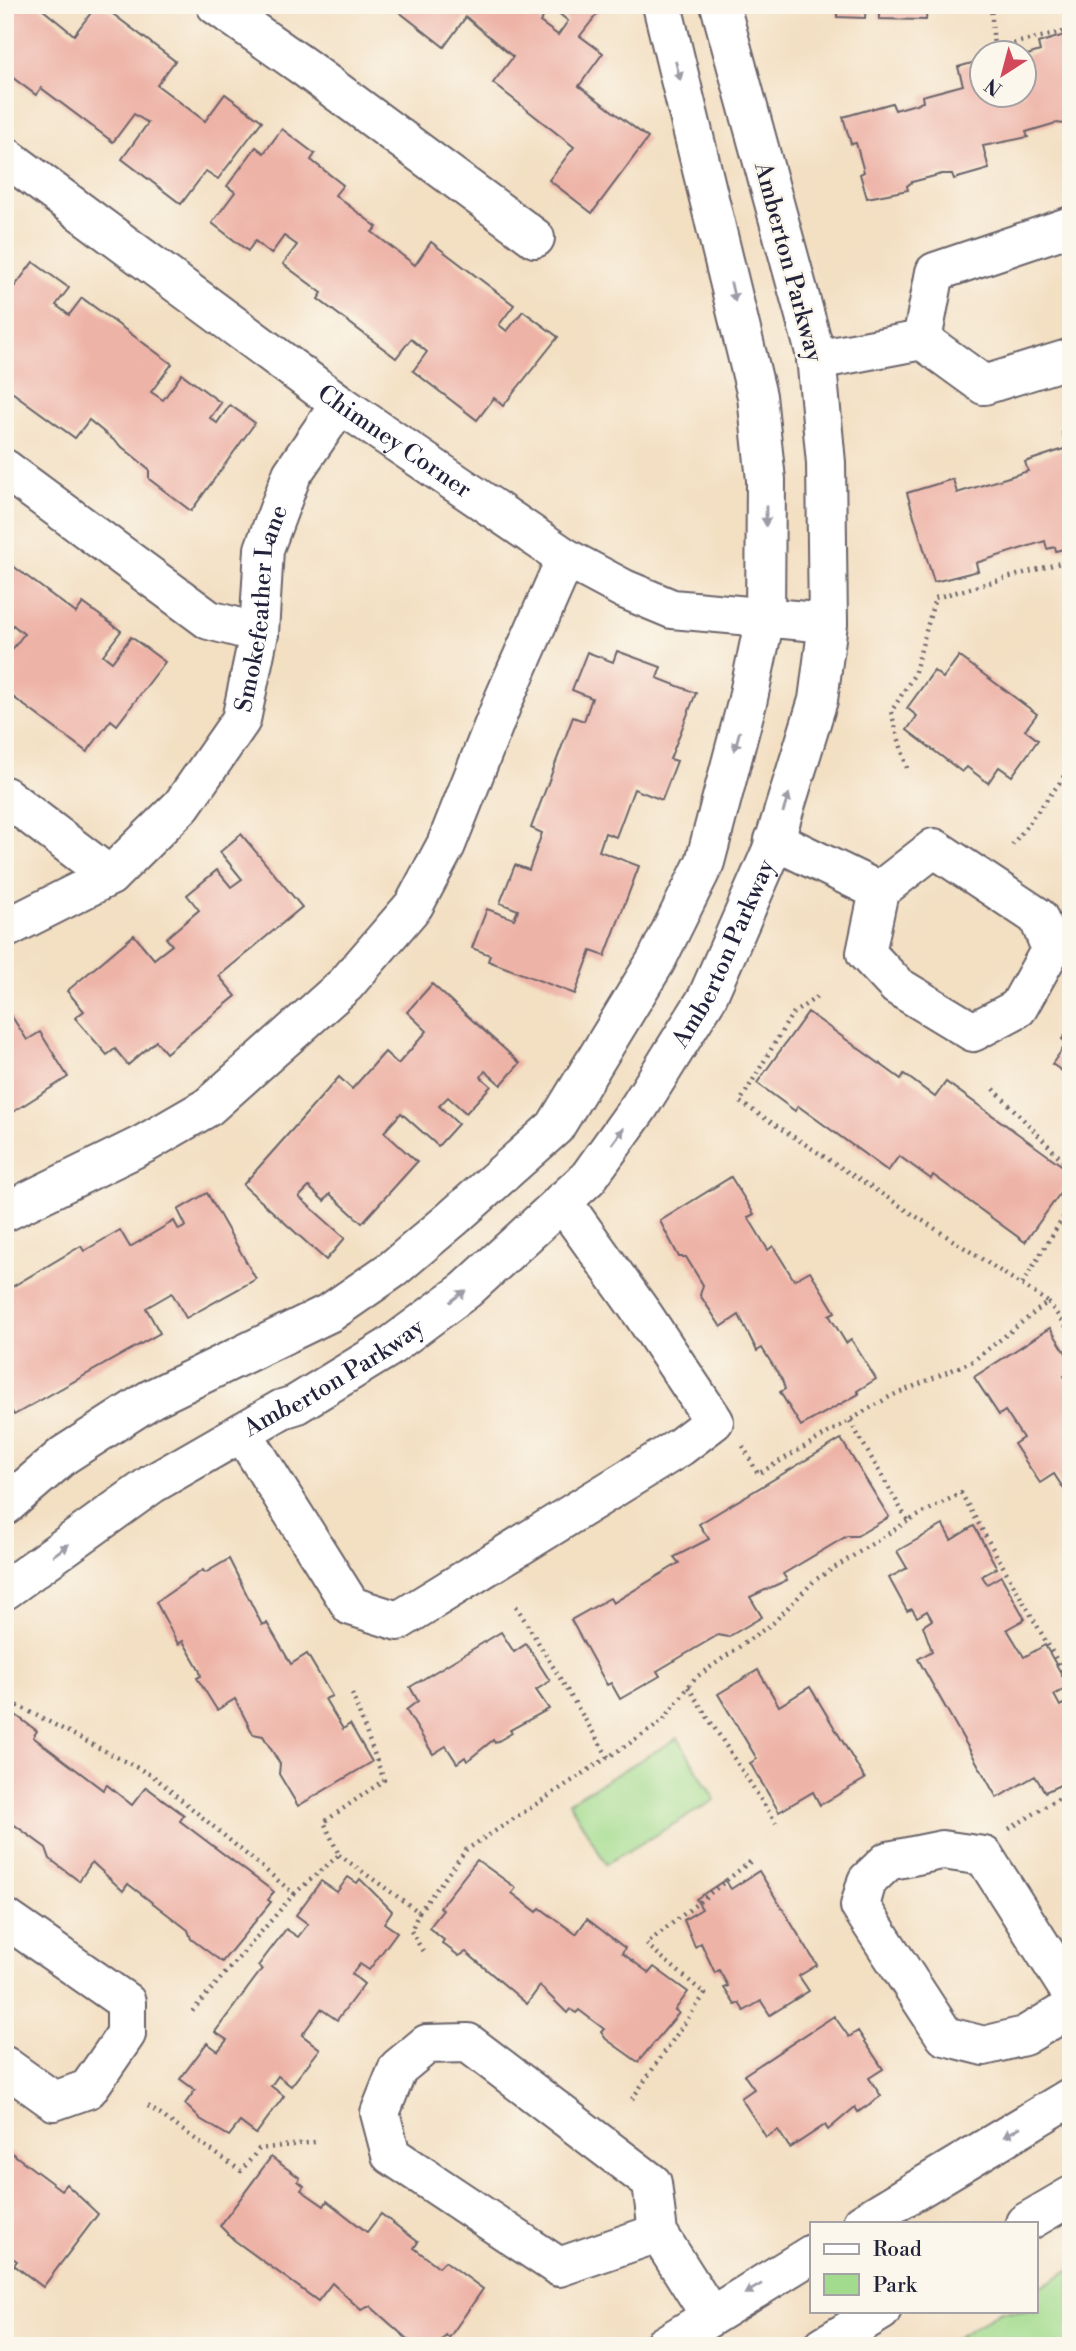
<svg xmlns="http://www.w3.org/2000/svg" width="1076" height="2351" font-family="'Libre Bodoni',serif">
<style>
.green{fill:#a2db8d;stroke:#627e64;stroke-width:2}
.building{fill:#eeb3a7}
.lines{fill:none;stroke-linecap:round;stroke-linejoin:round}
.minor-casing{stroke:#6b646a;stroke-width:42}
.major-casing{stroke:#6b646a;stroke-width:42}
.path{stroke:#6b646a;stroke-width:4.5;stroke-dasharray:2 5;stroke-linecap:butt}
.minor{stroke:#fff;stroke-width:38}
.major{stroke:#fff;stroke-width:38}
.oneway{fill:#9c9ca7}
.labels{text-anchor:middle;stroke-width:5;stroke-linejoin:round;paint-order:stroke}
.street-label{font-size:24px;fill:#22223b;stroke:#fbf7ec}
</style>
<rect width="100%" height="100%" fill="#fbf7ec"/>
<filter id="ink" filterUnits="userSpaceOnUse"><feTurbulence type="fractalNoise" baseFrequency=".0143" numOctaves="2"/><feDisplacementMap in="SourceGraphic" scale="14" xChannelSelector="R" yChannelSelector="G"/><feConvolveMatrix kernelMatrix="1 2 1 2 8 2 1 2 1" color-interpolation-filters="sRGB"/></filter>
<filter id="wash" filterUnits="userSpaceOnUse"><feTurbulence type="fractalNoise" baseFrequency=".00686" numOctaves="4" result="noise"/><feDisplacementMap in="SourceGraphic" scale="28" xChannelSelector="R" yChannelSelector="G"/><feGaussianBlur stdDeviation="1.57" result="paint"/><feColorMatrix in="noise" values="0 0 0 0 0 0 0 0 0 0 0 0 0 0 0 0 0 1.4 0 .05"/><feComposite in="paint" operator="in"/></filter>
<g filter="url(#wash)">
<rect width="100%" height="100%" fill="#f3dfc2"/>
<g class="green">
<polygon points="678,1738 715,1800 606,1864 569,1802"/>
<polygon points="1071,2269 1071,2346 943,2346 1001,2311 1036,2311 1036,2290"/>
</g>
<g id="blocks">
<g class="building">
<polygon points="5,5 37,5 74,35 97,5 101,5 175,61 157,85 205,121 225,94 262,121 218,179 206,171 181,204 122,159 148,123 134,114 113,142 41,88 36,95 5,72"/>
<polygon points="402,5 552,5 540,22 558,35 568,21 556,11 560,5 597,5 601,9 580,36 603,53 579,86 648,138 592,213 549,180 574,147 493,83 513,57 466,17 444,47 398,11"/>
<polygon points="837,5 866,5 865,18 837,17"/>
<polygon points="879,5 927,5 926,20 879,19"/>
<polygon points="1071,33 1071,127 1066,129 1064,124 1056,123 1026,132 1028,137 983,146 989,169 954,179 952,174 942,174 912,182 907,186 908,190 867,198 860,174 864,172 856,143 851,144 843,117 892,103 895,110 923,102 922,96 963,85 958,67 982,60 982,94 1024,94 1024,56 1040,51 1038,43"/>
<polygon points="282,129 315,154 311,160 343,185 335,195 377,227 372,232 415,265 431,242 514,305 499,325 507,331 523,311 558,337 503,406 494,398 477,420 413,371 427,352 411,339 396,358 318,299 322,293 283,264 297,245 284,236 271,254 255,241 248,251 212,223 235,192 227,186 256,147 264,153"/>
<polygon points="33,262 69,288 56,305 69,315 82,298 172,364 151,392 163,400 182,374 221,403 210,418 217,423 230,405 255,423 191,511 149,479 149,469 89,420 75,438 5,387 5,370 9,365 5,363 5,278 15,286"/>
<polygon points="1071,430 1071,547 1056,551 1055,547 1047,549 1045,541 976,563 978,571 934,582 907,493 953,479 957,493 1028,471 1025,462 1067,448 1062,433"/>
<polygon points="5,560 76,613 83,603 121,631 103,655 112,662 131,637 165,662 117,725 111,720 87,752 5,691 5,659 24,634 13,625 5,636"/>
<polygon points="617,651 661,667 657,678 696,693 670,759 677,761 662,800 634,789 616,837 605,833 599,851 639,866 605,956 591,951 575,994 488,961 490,955 472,948 487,909 514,919 518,910 500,903 515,865 529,870 542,833 531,828 573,717 584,721 592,698 572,690 587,652 613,662"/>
<polygon points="959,656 1037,714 1025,730 1038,740 1012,776 999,767 988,783 967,767 962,772 907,730 917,716 907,708 934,671 943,678"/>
<polygon points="241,834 302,907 219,976 236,996 166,1053 156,1041 128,1065 115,1049 107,1055 75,1018 84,1011 67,991 134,935 154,959 172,945 166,938 199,910 187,895 217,870 231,887 242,879 220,852"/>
<polygon points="432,984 520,1063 501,1085 485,1071 481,1077 491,1086 466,1113 448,1097 439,1106 458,1124 438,1146 401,1113 384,1132 417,1162 362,1223 330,1194 324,1201 309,1187 299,1197 345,1238 326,1260 243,1185 339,1077 352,1089 385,1052 398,1064 427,1031 407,1012"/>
<polygon points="5,1006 27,1040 40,1032 68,1077 5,1117"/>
<polygon points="808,1012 901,1079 904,1074 935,1097 946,1082 1071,1172 1071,1178 1025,1242 933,1175 931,1179 899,1156 888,1171 798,1106 795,1111 757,1083"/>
<polygon points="1071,1027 1071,1077 1052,1064 1067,1043 1062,1039"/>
<polygon points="731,1177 754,1214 748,1217 768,1250 773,1246 794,1280 810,1271 835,1312 829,1315 846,1343 851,1339 876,1379 857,1391 859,1394 801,1426 780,1392 785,1389 782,1380 762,1348 757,1351 739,1315 721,1327 700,1295 703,1285 686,1257 679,1257 660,1221"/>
<polygon points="207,1193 256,1279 186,1318 172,1293 146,1308 160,1333 14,1415 5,1399 5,1291 81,1246 84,1251 120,1230 130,1247 174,1221 179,1230 186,1226 178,1210"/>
<polygon points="1050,1328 1071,1361 1071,1372 1064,1376 1071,1386 1071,1500 1054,1474 1040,1483 1014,1444 1023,1438 1005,1411 999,1415 974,1377"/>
<polygon points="841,1439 889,1517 857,1536 847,1536 783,1574 787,1580 750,1597 762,1617 728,1637 718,1635 657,1671 660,1676 620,1699 611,1683 607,1685 571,1620 610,1598 613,1603 679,1563 674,1557 709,1539 699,1524"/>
<polygon points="943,1525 951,1540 974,1526 997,1568 982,1576 987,1584 1001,1576 1025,1619 1007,1629 1024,1657 1045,1645 1069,1687 1054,1695 1060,1706 1071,1700 1071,1780 1045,1792 1035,1776 997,1798 918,1659 932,1651 923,1626 932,1620 927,1611 917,1617 912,1609 907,1611 889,1578 907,1568 897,1551"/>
<polygon points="229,1559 262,1625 267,1623 291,1664 307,1654 332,1696 325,1699 343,1729 350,1724 372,1762 298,1806 279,1774 280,1764 263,1736 253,1734 235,1699 217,1710 197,1678 201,1676 199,1669 183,1641 178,1644 156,1602 203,1570 205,1573"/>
<polygon points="501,1632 514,1652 526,1644 550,1681 536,1690 549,1709 510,1730 512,1733 495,1743 493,1740 467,1761 465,1757 457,1763 446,1746 433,1754 406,1710 418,1701 410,1687"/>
<polygon points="758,1670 779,1706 810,1687 865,1779 820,1805 813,1792 779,1812 750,1763 757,1759 718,1694"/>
<polygon points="5,1707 37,1731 33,1737 103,1790 107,1785 132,1805 146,1787 184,1815 180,1821 274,1892 268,1900 271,1902 222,1962 191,1939 188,1930 128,1884 123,1891 92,1862 79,1881 50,1859 46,1848 5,1818"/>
<polygon points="477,1860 516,1888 512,1893 537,1912 540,1908 576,1934 587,1919 625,1948 622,1953 649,1973 654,1967 688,1992 675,2010 679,2013 638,2062 606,2039 601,2032 604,2029 579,2010 576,2013 570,2009 567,2013 540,1986 527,2004 466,1952 459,1956 442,1943 444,1940 429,1928 443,1910 440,1907"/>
<polygon points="759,1871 817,1965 799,1976 809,1991 770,2015 761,2001 744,2011 739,2003 735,2005 724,1988 728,1986 719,1970 715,1973 701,1943 695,1947 684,1920 702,1909 696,1899 725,1880 731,1889"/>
<polygon points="348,1877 357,1883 360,1879 392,1911 384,1923 397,1932 369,1970 360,1964 352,1974 364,1984 337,2020 321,2009 302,2035 320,2049 291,2086 278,2076 271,2086 284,2096 256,2134 240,2122 229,2136 200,2119 185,2104 195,2090 180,2079 207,2043 218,2051 227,2040 215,2032 262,1969 258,1966 286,1929 298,1937 308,1924 296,1915 321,1881 337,1892"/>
<polygon points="834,2016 849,2037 858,2031 883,2069 869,2078 881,2096 858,2112 855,2107 828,2130 825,2125 790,2148 778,2130 766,2137 741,2098 754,2089 744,2075"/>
<polygon points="5,2148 61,2190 66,2184 98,2214 43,2287 14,2265 17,2261 5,2253"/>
<polygon points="271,2157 300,2178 298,2181 304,2186 301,2190 324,2206 327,2201 367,2232 381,2214 418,2242 414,2248 439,2267 445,2261 483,2289 449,2338 446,2335 438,2346 415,2346 370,2306 361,2310 332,2283 318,2301 234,2240 220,2226"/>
</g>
</g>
</g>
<g filter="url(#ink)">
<use href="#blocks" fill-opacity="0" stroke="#6b646a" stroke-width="2"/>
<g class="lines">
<defs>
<g id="minor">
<polyline points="216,5 304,67 535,238"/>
<path id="s1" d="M5,156l335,248 226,154 58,31 48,20 156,14"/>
<polyline points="922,340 935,272 1071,226"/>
<polyline points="816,360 922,340 984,385 1071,358"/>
<polyline points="5,469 209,620 259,633"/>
<polyline points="5,796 110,876"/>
<polyline points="774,840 879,891 866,953 897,986 973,1032 1018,1008 1051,949 1038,917 934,848 879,891"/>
<path id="s2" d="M5,929l105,-53 72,-71 59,-85 18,-87 5,-84 28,-75 48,-70"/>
<polyline points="5,1212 144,1144 208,1107 346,984 414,905 446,845 504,699 566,558"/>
<polyline points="242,1432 351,1606 398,1621 680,1447 714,1421 644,1316 562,1201"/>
<polyline points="5,1506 64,1455 151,1399 331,1312 393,1269 452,1219 555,1127 656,961 705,862 747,703 765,618 766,480 757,396 662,5"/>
<path id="s3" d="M5,1590l147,-106 130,-75 13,-4 93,-57 78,-58 122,-112 51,-71 68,-109 64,-146 47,-152 10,-77 -2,-160 -10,-107 -96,-351"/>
<polyline points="5,1918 126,2002 126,2034 88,2089 54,2101 5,2066"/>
<polyline points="1071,1993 984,1856 942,1850 888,1861 867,1881 860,1906 945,2036 984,2046 1024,2036 1071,2008"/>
<polyline points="658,2233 559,2267 391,2155 380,2113 398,2068 427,2044 468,2043 652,2183 658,2233 710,2315"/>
</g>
<g id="major">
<polyline points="862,2223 1071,2097"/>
<polyline points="1025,2223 1071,2196"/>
<polyline points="663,2346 812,2254"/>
<polyline points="823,2346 881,2311"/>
</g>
</defs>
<use href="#minor" class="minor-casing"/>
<use href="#major" class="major-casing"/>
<g class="path">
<polyline points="991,5 994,48 1071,30"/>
<polyline points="907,768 891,712 914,675 935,598 1071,560"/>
<polyline points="1012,845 1071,768"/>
<polyline points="817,997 792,1014 740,1102 1048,1302"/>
<polyline points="994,1089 1071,1169"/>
<polyline points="1022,1284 1071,1205"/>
<polyline points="850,1421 908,1521 961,1493 1071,1685"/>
<polyline points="743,1446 758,1474 891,1396 973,1361 1048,1302 1071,1333"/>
<polyline points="516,1606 608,1757"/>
<polyline points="688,1687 776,1823"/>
<polyline points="5,1699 153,1776 294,1894 190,2014"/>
<polyline points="1009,1829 1071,1791"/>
<polyline points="339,1855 419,1912 411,1931 425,1955"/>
<polyline points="294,1894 339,1855 324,1822 384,1780 352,1694"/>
<polyline points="419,1912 466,1850 662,1722 695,1678 773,1623 815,1580 908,1521"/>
<polyline points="632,2099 705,1994 646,1944 751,1861"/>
<polyline points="148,2106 241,2171 259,2149 315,2142"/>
</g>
<use href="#minor" class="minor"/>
<use href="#major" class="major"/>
</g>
<defs><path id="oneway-solid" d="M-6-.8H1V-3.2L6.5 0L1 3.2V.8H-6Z" transform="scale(1.75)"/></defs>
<g class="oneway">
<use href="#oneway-solid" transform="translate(678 71) rotate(76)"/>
<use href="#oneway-solid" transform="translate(733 292) rotate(77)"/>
<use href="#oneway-solid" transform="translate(766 516) rotate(90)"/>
<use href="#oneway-solid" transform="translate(737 741) rotate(105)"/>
<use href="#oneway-solid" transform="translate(786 803) rotate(-72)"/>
<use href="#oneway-solid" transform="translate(618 1136) rotate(-54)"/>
<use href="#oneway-solid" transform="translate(458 1296) rotate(-37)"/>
<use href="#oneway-solid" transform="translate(61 1550) rotate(-36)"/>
<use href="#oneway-solid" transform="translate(1012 2132) rotate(149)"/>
<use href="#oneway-solid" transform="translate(753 2289) rotate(149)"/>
</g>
</g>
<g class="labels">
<g class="street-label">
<text transform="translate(789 262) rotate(75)" y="8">Amberton Parkway</text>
<text dy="8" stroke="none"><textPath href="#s1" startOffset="483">Chimney Corner</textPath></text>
<text dy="8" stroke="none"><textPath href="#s2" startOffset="436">Smokefeather Lane</textPath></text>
<text dy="8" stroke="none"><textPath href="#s3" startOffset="980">Amberton Parkway</textPath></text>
<text dy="8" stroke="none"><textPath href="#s3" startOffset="392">Amberton Parkway</textPath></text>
</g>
</g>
<rect width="1076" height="2351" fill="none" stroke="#fbf7ec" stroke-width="28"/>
<rect x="810" y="2222" width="228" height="91" fill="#fbf7ec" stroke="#a4a2a5" stroke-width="2"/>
<rect x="824" y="2244" width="35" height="10" fill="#ffffff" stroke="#a4a2a5" stroke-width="2"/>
<text x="873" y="2256" font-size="21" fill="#22223b">Road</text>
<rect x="824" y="2274" width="35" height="21" fill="#a2db8d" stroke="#a4a2a5" stroke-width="2"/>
<text x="873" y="2292" font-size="21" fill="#22223b">Park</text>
<g transform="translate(1003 74) rotate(216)"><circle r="33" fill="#fbf7ec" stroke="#a4a2a5" stroke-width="2"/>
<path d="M0-5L12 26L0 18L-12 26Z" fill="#d1495b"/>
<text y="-10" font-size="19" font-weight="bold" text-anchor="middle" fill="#22223b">N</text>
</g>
</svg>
